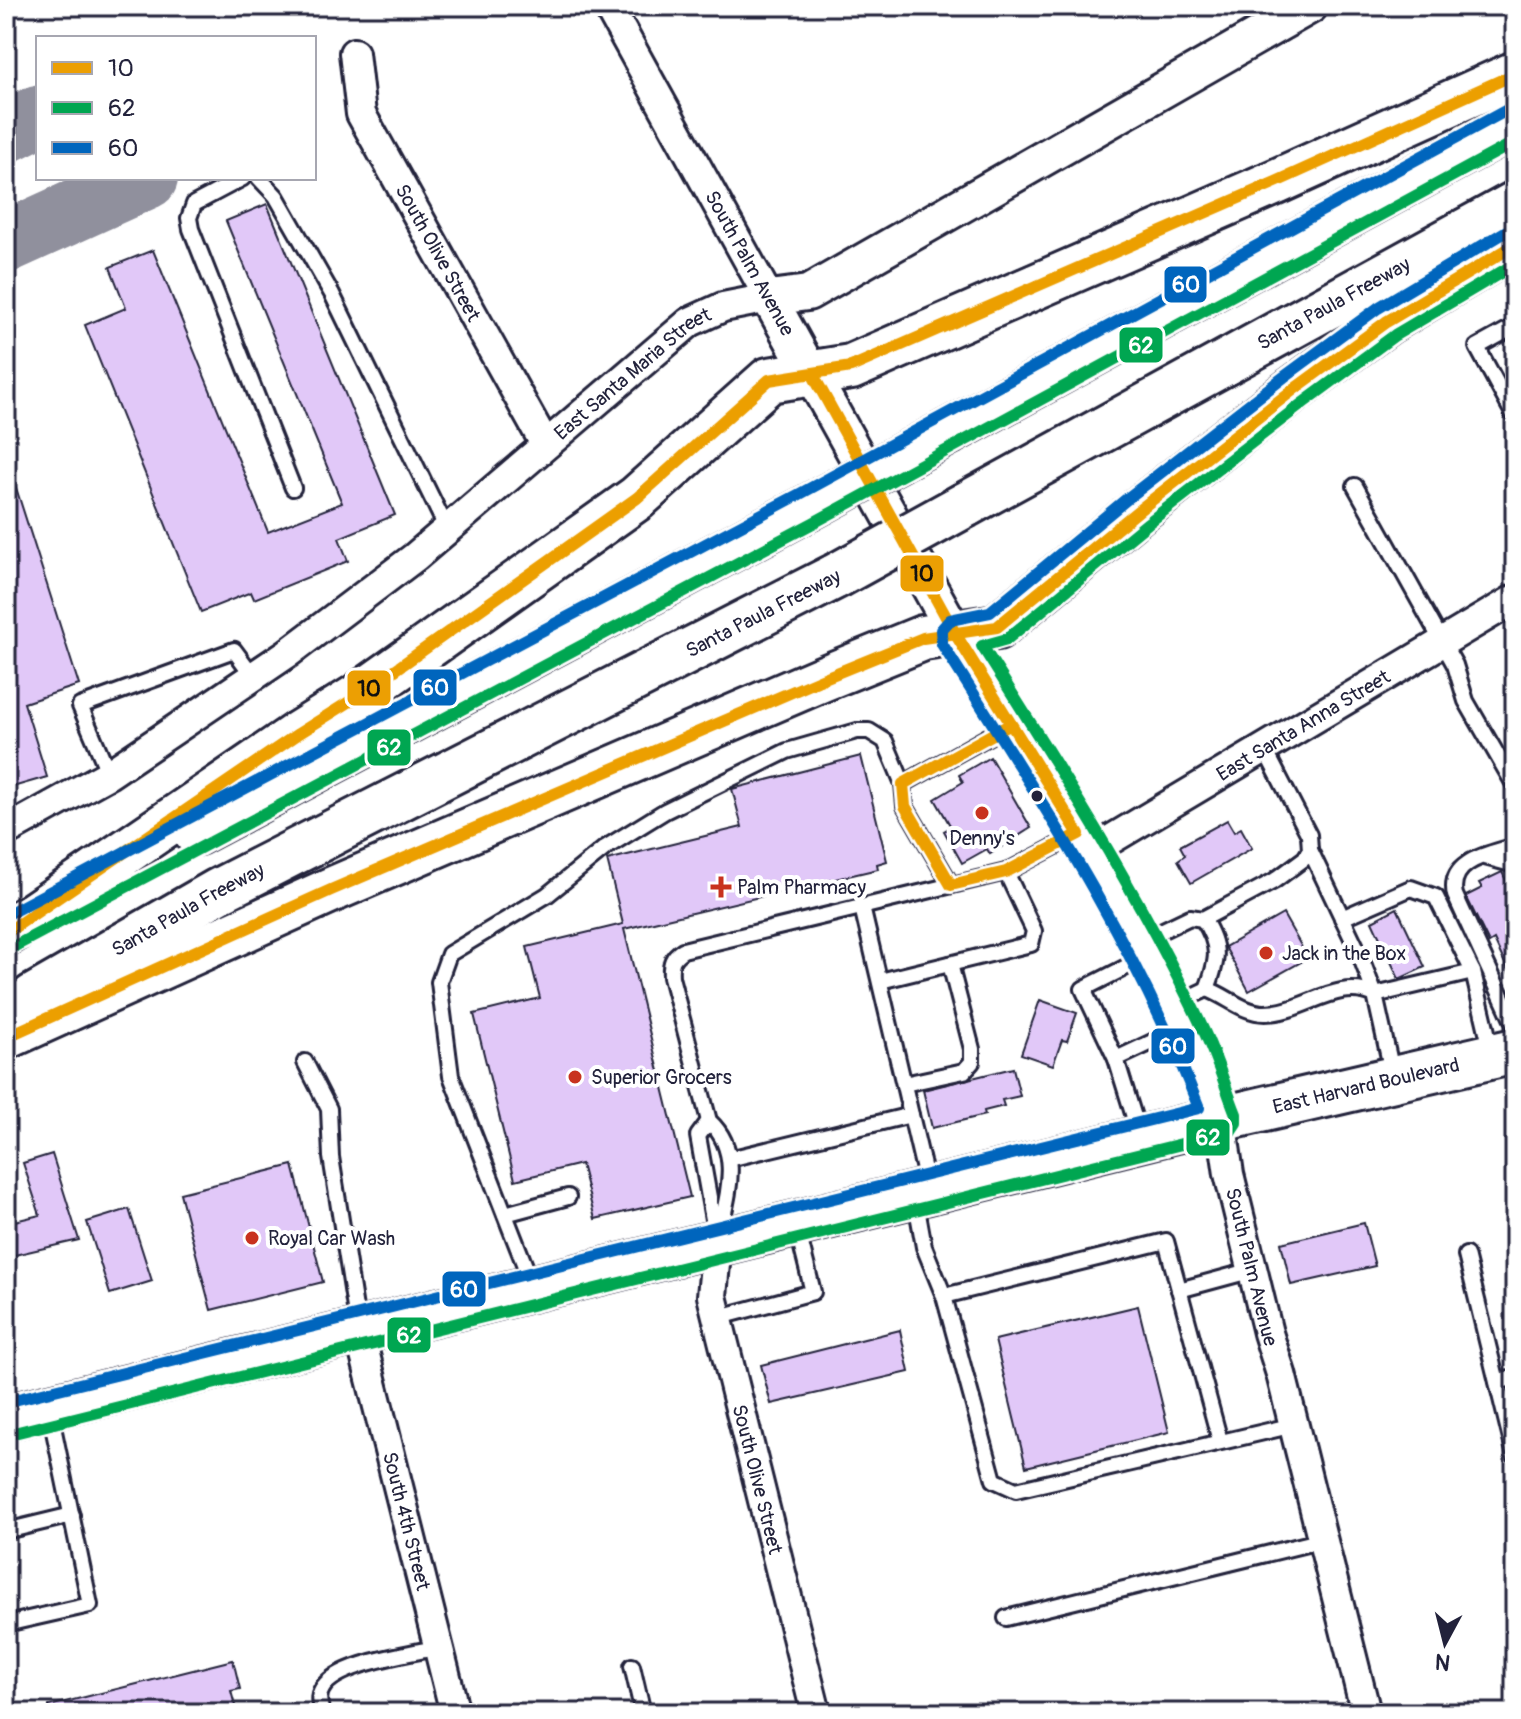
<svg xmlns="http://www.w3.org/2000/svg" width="1521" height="1719" font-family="Pangolin,sans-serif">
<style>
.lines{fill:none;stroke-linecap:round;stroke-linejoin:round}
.taxiway{stroke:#90909d;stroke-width:62}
.building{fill:#e1c8f8;stroke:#22223b;stroke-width:2}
.service-casing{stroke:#22223b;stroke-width:20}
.minor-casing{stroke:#22223b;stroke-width:34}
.tertiary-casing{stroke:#22223b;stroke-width:40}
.primary-casing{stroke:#22223b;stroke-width:50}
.motorway-casing{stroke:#22223b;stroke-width:50}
.service{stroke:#fff;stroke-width:14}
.minor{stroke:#fff;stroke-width:28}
.tertiary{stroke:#fff;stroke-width:34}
.primary{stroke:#fff;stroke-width:44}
.motorway{stroke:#fff;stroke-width:44}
.motorway-bridge-casing{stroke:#22223b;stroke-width:50;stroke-linecap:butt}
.motorway-bridge{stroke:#fff;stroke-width:44}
.bus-1-casing{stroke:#fff;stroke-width:18}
.bus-2-casing{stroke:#fff;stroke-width:18}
.bus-3-casing{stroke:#fff;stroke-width:18}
.bus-1{stroke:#ec9f03;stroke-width:12}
.bus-2{stroke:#00a651;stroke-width:12}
.bus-3{stroke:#0065bd;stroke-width:12}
.bus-dot{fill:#22223b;stroke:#fff;stroke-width:3}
.poi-dot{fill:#c8321e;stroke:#fff;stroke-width:3}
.labels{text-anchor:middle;stroke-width:8;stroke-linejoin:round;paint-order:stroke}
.street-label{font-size:20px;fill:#22223b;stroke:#fff}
.poi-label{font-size:20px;fill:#22223b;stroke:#fff;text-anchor:start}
.line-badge{stroke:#fff;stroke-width:3}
.badge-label{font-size:22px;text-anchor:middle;font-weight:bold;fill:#fff}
.pale-badge-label{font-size:22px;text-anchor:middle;font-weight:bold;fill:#111}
</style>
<rect width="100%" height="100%" fill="#fff"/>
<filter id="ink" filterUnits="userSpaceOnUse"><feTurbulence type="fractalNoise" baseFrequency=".0125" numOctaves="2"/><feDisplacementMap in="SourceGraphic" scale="16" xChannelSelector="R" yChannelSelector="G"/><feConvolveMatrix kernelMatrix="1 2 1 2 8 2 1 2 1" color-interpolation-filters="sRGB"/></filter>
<g filter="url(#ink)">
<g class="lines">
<g class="taxiway">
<polyline points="6,132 38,116"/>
<polyline points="6,242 147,178"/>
</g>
</g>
<g class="building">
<polygon points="267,204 395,515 339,538 348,561 254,599 251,592 201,612 85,325 126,308 110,267 153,250 268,532 342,503 226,221"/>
<polygon points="6,469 10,469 79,685 24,703 47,777 6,789"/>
<polygon points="861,756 887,861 877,864 878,869 624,929 690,1197 595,1219 581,1164 515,1180 474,1014 540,998 527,947 623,924 607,860 742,827 732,789"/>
<polygon points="990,757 1031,828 990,854 987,849 962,863 944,831 951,827 935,799 963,782 959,775"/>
<polygon points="1227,820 1234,832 1241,828 1252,848 1191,883 1178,860 1185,855 1180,846"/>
<polygon points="1502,872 1515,898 1515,985 1494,940 1489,943 1466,896 1482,888 1479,883"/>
<polygon points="1397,908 1425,967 1399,979 1372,921"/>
<polygon points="1283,914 1308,958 1249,991 1225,947"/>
<polygon points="1040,1000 1077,1013 1067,1041 1062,1040 1053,1065 1021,1054"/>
<polygon points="1013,1068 1020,1096 1002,1100 1004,1106 984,1111 985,1115 932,1128 923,1090"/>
<polygon points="52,1154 79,1240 6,1257 6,1223 40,1215 23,1163"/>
<polygon points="293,1165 323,1282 211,1310 180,1193"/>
<polygon points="129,1209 152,1281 110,1294 87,1222"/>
<polygon points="1364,1223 1375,1266 1291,1285 1281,1243"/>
<polygon points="1138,1306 1169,1432 1026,1467 995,1340"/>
<polygon points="900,1330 909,1372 771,1404 761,1365"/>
<polygon points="233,1660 240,1689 231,1691 237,1713 49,1713 49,1706"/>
</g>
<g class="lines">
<defs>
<g id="service">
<polyline points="243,178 194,204 189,218 191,229 293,488"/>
<polyline points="259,178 276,196 332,294 447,529"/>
<polyline points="1515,326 1477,347 1515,417"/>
<polyline points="1355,486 1455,665 1466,701 1515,786"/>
<polyline points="109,774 80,706 234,650 254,677"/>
<polyline points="903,784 1011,724"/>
<path d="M1515,846c-25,8 -68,14 -60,49l60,131"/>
<polyline points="1310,850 1360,955 1375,995 1473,972 1492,1053"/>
<polyline points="1485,857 1515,865"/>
<polyline points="862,907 928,1187"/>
<polyline points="1342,918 1411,888 1436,897 1473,972"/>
<path d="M1203,919c18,28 15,41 4,70"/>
<polyline points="1140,941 1190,917 1203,919 1274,881 1305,858 1310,850 1309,835 1264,748"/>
<polyline points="880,981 1031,944 1034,931 1006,872"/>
<path d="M1173,1005l34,-16c20,7 36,24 58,24 39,0 72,-36 110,-18l18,81"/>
<polyline points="1116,1059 1184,1027"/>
<polyline points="305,1062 329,1109 331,1157 358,1327"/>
<polyline points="904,1084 964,1071 972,1062 972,1049 950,964"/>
<polyline points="709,1121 698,1136 716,1236"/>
<polyline points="1139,1133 1116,1059 1083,989 1148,956"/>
<polyline points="729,1159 911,1115"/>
<polyline points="915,1197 924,1247 944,1296 994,1480 1016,1490 1294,1425"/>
<polyline points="505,1214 568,1197"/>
<path d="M719,1235c8,-39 24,-83 -10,-114l-38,-144c-1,-14 1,-20 12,-27l323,-78 73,-38"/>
<polyline points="1466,1255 1515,1456"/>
<polyline points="532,1284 451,1076 439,982 449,954 547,895 605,848 665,811 787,751 857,731 869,731 885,741 903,784 905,806 951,885"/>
<polyline points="1179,1290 1253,1270"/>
<polyline points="944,1296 1166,1241 1220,1441"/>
<polyline points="720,1317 813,1292 797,1228"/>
<polyline points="1497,1381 1515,1378"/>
<polyline points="6,1531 72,1515"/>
<polyline points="1006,1618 1323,1540"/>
<polyline points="6,1624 90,1605 50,1412"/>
<polyline points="632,1666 643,1713"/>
<path d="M322,1713c-2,-9 -5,-16 0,-24 14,-26 88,-35 117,-42"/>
</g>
<g id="minor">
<path id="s1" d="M354,53l7,61 184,330"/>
<path id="s2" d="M956,635l134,217 50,89 51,102 30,76 8,55 39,159 13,41 85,339"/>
<path id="s3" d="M6,831l103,-57 179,-121 127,-96 275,-235 33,-15 46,-9 -161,-292"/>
<path id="s4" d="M1090,852l425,-253"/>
<path id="s5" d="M717,1243l-5,53 104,417"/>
<path id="s6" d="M359,1331l96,382"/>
</g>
<polyline id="tertiary" points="956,635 769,298 808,293 1310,6"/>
<g id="primary">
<path id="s7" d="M6,1418l1215,-299 294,-68"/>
</g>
<g id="motorway">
<polyline points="950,431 1515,124"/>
<path id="s8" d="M965,505l550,-301"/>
<polyline points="196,833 806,509"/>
<polyline points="10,931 298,734 357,697 637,498 769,380 851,367 1278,181 1515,74"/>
<path id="s9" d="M33,997l185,-106 618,-315"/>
<polyline points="6,1037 331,890 822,679 923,638 997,627 1138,511 1293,390 1386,322 1515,245"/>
</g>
</defs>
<use href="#service" class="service-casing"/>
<use href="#minor" class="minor-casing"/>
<use href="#tertiary" class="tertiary-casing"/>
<use href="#primary" class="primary-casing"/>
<use href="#motorway" class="motorway-casing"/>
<use href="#service" class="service"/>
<use href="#minor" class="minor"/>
<use href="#tertiary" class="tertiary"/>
<use href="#primary" class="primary"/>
<use href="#motorway" class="motorway"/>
<defs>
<g id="motorway-bridge">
<polyline points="806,509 950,431"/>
<polyline points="836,576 965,505"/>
</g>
</defs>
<use href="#motorway-bridge" class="motorway-bridge-casing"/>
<use href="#motorway-bridge" class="motorway-bridge"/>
<defs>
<g id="bus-1">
<polyline points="813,375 956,635 1079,834 1006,872 951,885 905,806 903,784 1011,724"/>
<polyline points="6,933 298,734 357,697 637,498 769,380 851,367 1278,181 1515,74"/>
<polyline points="6,1037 331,890 822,679 923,638 997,627 1138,511 1293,390 1386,322 1515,245"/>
</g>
<g id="bus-2">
<polyline points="13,947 813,523 1515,142"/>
<path d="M10,1434l1220,-302 6,-9v-9c-11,-28 -20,-58 -33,-85 -63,-134 -142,-258 -221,-383l25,-7 141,-116 155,-120 92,-68 120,-71"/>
</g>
<g id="bus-3">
<polyline points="6,915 798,495 1507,110"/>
<path d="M6,1402l1193,-294c-64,-166 -162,-314 -257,-464l-1,-14 9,-10 40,-8 138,-114 156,-121 94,-69 129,-77"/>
</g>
</defs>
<use href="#bus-1" class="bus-1-casing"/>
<use href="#bus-2" class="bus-2-casing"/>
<use href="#bus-3" class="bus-3-casing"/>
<use href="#bus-1" class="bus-1"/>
<use href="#bus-2" class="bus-2"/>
<use href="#bus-3" class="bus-3"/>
</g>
</g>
<circle class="bus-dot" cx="1037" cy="796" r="7"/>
<g class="poi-dot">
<circle cx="982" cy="813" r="8"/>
<path d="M717 875h8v8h8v8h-8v8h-8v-8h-8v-8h8z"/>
<circle cx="1266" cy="953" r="8"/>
<circle cx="575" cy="1077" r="8"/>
<circle cx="252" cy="1238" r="8"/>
</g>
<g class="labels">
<g class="street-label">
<text dy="7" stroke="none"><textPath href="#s1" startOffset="220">South Olive Street</textPath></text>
<text transform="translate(750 263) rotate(61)" y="7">South Palm Avenue</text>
<text dy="7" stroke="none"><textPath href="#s8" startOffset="420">Santa Paula Freeway</textPath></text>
<text dy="7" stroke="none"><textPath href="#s3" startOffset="778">East Santa Maria Street</textPath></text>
<text transform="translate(763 613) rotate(-27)" y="7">Santa Paula Freeway</text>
<text dy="7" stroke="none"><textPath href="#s4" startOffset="248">East Santa Anna Street</textPath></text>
<text dy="7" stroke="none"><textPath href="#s9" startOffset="178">Santa Paula Freeway</textPath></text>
<text dy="7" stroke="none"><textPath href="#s7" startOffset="1400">East Harvard Boulevard</textPath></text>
<text dy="7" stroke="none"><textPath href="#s2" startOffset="704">South Palm Avenue</textPath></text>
<text dy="7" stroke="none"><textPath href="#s5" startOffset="242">South Olive Street</textPath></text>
<text dy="7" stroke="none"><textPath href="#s6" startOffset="196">South 4th Street</textPath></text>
</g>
<g class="poi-label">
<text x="982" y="845" text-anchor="middle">Denny's</text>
<text x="737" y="894">Palm Pharmacy</text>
<text x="1282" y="960">Jack in the Box</text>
<text x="591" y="1084">Superior Grocers</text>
<text x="268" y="1245">Royal Car Wash</text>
</g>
</g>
<g class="line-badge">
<rect x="1163" y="265" width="45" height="39" rx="8" fill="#0065bd"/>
<rect x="1118" y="326" width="46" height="38" rx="8" fill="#00a651"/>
<rect x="899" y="554" width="46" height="39" rx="8" fill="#ec9f03"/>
<rect x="412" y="668" width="46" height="39" rx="8" fill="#0065bd"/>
<rect x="346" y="669" width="46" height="38" rx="8" fill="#ec9f03"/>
<rect x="366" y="728" width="46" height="39" rx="8" fill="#00a651"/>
<rect x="1150" y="1027" width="46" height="38" rx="8" fill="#0065bd"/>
<rect x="1185" y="1118" width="46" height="39" rx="8" fill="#00a651"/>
<rect x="441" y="1270" width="46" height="38" rx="8" fill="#0065bd"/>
<rect x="386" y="1316" width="46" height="38" rx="8" fill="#00a651"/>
</g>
<g class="badge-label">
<text x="1186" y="292">60</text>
<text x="1141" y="353">62</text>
<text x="435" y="695">60</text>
<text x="389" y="755">62</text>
<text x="1173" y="1054">60</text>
<text x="1208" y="1145">62</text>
<text x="464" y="1297">60</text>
<text x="409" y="1343">62</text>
</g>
<g class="pale-badge-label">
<text x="922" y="581">10</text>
<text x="369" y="696">10</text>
</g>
<rect width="1521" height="1719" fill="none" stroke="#fff" stroke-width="32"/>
<rect x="16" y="16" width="1489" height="1687" fill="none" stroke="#22223b" stroke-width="3" filter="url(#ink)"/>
<rect x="36" y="36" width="280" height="144" fill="#ffffff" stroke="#a7a7b1" stroke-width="2"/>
<rect x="52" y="62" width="40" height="12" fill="#ec9f03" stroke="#a7a7b1" stroke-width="2"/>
<text x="108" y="76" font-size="24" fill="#22223b">10</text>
<rect x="52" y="102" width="40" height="12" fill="#00a651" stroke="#a7a7b1" stroke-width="2"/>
<text x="108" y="116" font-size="24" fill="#22223b">62</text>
<rect x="52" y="142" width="40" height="12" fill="#0065bd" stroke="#a7a7b1" stroke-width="2"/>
<text x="108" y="156" font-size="24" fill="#22223b">60</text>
<g transform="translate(1445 1643) rotate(187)" stroke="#ffffff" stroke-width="6" paint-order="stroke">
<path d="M0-6L14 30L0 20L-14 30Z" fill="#22223b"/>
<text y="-12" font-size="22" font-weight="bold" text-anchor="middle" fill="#22223b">N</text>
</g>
</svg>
